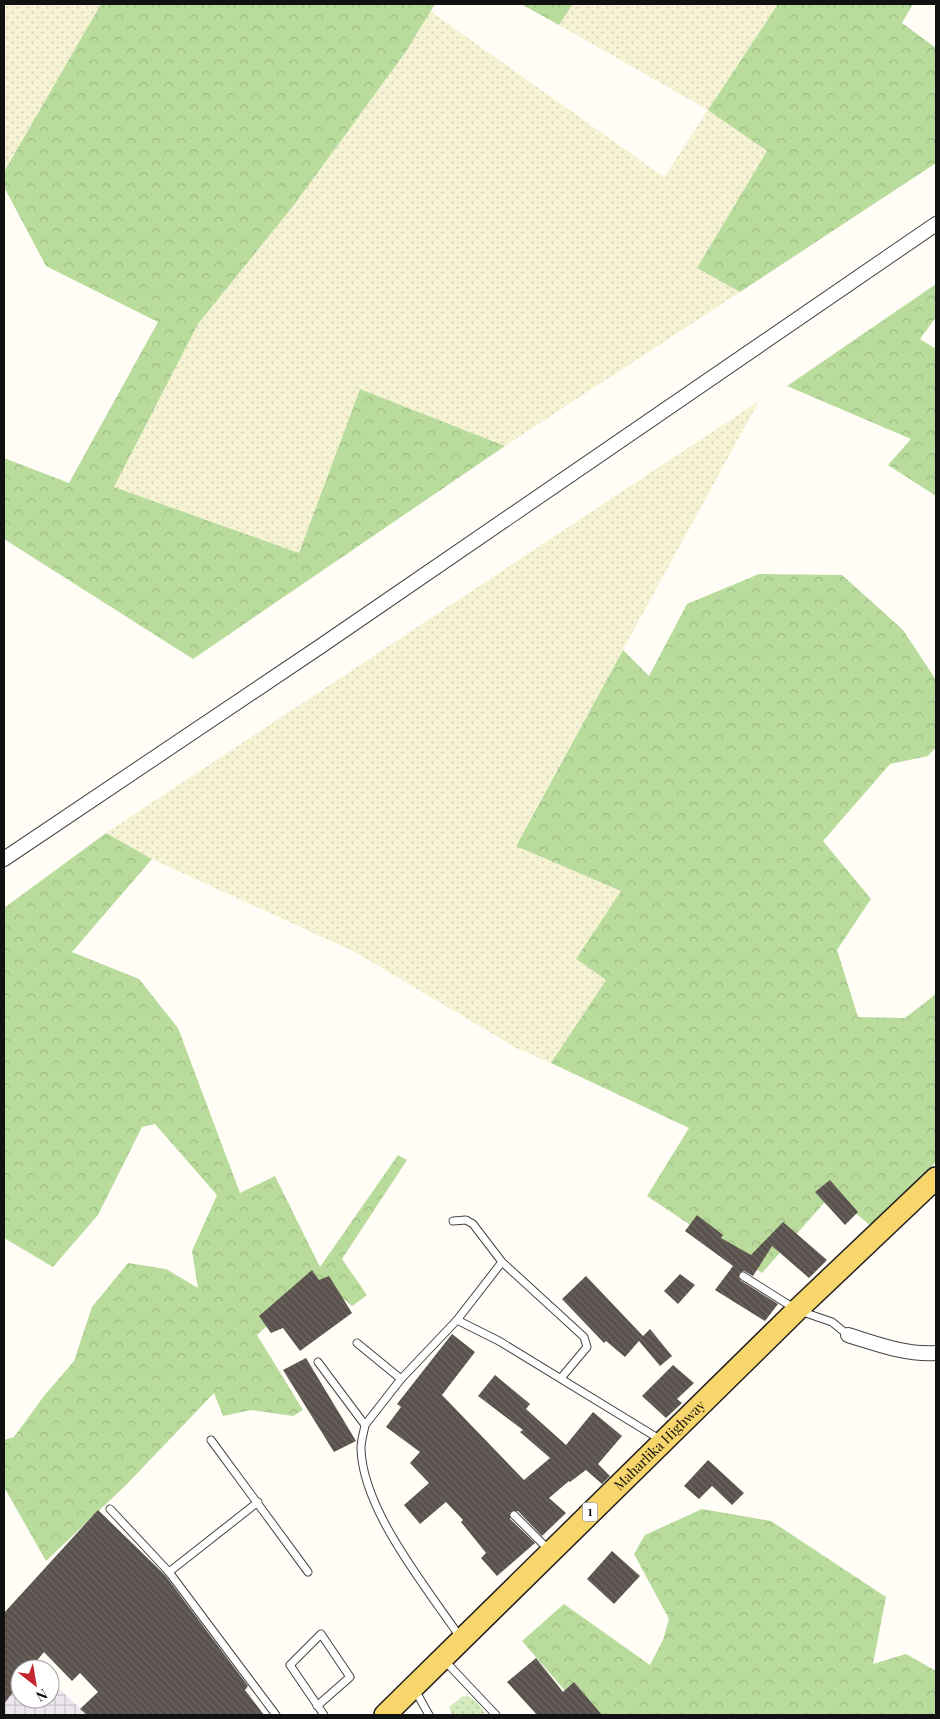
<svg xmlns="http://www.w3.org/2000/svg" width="940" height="1719" font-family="'Playfair Display',serif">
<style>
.industrial{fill:url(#industrial-grid)}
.farmland{fill:url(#farmland-dots)}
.grass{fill:url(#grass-dots)}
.forest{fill:url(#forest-crowns)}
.building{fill:url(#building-back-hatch)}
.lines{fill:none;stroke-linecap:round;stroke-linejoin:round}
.lane-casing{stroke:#444;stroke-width:9}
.street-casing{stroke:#444;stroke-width:16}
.primary-casing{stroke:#222;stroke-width:24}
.lane{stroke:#fff;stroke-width:7}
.street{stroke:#fff;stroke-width:14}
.primary{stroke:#f9d66b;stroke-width:21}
.labels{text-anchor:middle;stroke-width:5;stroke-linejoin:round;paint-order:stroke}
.shield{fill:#fff;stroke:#585858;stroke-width:1}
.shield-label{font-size:12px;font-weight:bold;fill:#111}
.street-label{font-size:14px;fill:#111;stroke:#fff}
</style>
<defs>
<pattern id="industrial-grid" width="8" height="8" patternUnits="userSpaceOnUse" patternTransform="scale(1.25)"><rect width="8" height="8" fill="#eee6ef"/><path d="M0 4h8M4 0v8" fill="none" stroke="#cbc4cc"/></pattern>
<pattern id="farmland-dots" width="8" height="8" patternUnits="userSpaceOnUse" patternTransform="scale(1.25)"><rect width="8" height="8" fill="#f6f3d4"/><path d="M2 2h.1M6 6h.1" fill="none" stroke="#d2cfb5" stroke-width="1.8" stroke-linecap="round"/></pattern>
<pattern id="grass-dots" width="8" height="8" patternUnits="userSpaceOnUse" patternTransform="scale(1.25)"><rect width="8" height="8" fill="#d5ebbd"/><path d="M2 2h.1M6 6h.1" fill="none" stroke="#b6c8a1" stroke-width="1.8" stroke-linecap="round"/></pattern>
<pattern id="forest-crowns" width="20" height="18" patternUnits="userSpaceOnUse" patternTransform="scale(1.25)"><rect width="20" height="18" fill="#b9dc9c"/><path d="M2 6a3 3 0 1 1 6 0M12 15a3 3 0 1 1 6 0" fill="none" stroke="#9ebc85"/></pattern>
<pattern id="building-back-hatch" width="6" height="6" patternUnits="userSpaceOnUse" patternTransform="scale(1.25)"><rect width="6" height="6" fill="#5a524d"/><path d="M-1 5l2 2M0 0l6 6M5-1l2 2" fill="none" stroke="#6d6662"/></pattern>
</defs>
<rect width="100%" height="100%" fill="#fffdf5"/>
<polygon class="industrial" points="4,1635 39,1669 20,1669 20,1699 50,1699 50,1680 87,1715 4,1715"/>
<g class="farmland">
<polygon points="4,4 101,4 4,172"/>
<polygon points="573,4 778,4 708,110 767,151 697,268 740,292 505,446 360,389 299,553 114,487 198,324 294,205 405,53 430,11 664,177 708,110 559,25"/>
<polygon points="759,401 516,845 621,891 576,959 606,980 551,1063 518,1049 355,952 152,859 106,833"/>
</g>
<path class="grass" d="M463,1696c12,0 17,11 24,19h-35l-3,-8z"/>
<g class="forest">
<polygon points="101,4 435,4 405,53 294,205 198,324 114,487 299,553 360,389 505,446 193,659 4,539 4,458 69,483 158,322 46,266 4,187 4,172"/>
<polygon points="521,4 573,4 559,25"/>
<polygon points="778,4 913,4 902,23 936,48 936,163 740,292 697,268 767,151 708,110"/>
<polygon points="936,284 936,317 920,339 936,349 936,496 888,465 911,439 787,386"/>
<polygon points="759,574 842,575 903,630 936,680 936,747 928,756 890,764 823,841 871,899 837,950 858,1017 905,1018 936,994 936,1162 871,1226 832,1194 762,1273 647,1196 689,1128 551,1063 606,980 576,959 621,891 516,846 623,650 649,676 687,604"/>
<polygon points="106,833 152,859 72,952 139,979 178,1028 240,1193 275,1176 320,1267 398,1155 407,1160 342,1259 367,1295 352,1306 331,1289 315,1282 257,1335 303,1410 293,1416 251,1410 223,1416 214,1393 127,1484 46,1561 4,1487 4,1440 14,1437 44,1396 74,1361 92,1307 128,1263 166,1269 198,1288 192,1251 217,1195 155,1124 142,1127 98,1215 53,1267 4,1238 4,908"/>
<polygon points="702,1509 771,1521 886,1597 873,1664 906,1654 936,1671 936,1715 586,1715 522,1641 564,1604 650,1665 663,1640 669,1619 634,1554 645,1535"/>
</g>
<g class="building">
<polygon points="830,1180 858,1212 845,1225 815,1192"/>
<polygon points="697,1215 723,1235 721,1238 751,1255 783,1222 827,1260 809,1278 772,1246 753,1276 744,1271 739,1273 740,1280 778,1304 765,1321 715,1290 733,1266 685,1231"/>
<polygon points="312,1270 319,1280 329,1276 352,1313 300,1351 283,1328 271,1333 259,1316"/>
<polygon points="680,1274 695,1285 678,1304 664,1291"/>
<polygon points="586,1276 643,1336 650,1329 672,1356 660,1366 639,1341 625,1357 606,1341 604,1343 562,1299"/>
<polygon points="452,1334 475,1352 442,1395 524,1480 550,1458 520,1432 523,1430 478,1396 495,1375 530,1404 526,1409 566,1445 593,1412 622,1436 598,1464 610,1476 602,1484 586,1470 570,1482 569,1481 549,1498 566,1513 542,1536 518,1511 510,1512 510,1519 535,1543 497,1576 481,1558 486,1553 461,1522 463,1520 446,1502 420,1524 404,1505 429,1483 410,1463 420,1452 386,1427 401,1407 397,1404"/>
<polygon points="306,1358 356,1441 334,1452 283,1370"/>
<polygon points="673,1365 694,1383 677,1399 682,1403 666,1418 642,1396"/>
<polygon points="708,1460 744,1493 732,1505 712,1486 699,1499 684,1486"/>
<polygon points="98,1510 165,1575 248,1686 245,1690 264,1715 87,1715 80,1709 98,1692 80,1673 72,1681 44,1652 30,1669 20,1669 20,1683 4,1704 4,1613"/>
<polygon points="612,1551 640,1576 614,1604 587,1579"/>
<polygon points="536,1658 563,1692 574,1682 602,1715 537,1715 507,1682"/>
</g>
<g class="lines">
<defs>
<g id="lane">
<polyline points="453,1221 466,1220 473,1224 502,1262 584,1337 587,1347 561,1378"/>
<polyline points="743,1276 797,1310 832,1322 848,1335"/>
<polyline points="457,1320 502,1262"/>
<polyline points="357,1343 401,1379"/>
<path d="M318,1362l47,63c-1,7 -4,15 -4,23 1,61 65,139 99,189"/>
<polyline points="365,1425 401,1379 457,1320 499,1341 661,1440"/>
<polyline points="211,1440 308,1572"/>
<polyline points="110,1509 169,1572 276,1715"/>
<polyline points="514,1515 550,1551"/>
<polyline points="169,1572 258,1502"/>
<polyline points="444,1660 496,1715"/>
<polyline points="415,1690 429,1715"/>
<polyline points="317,1706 350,1677 321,1634 290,1665 324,1715"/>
</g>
<g id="street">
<polyline points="4,859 318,648 936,224"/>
<path d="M848,1335c29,9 58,20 88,18"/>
</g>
<g id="primary">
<path id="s1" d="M385,1715l412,-405 139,-132"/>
</g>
</defs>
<use href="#lane" class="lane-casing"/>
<use href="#street" class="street-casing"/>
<use href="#primary" class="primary-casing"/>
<use href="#lane" class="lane"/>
<use href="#street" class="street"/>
<use href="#primary" class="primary"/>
</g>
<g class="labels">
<rect class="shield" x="582.5" y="1502.5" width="15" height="19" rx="4"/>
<g class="shield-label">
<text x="590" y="1516">1</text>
</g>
<g class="street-label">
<text dy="5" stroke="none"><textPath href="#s1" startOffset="385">Maharlika Highway</textPath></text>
</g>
</g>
<rect width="940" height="1719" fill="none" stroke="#111111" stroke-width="10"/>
<g transform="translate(35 1684) rotate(149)"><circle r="24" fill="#ffffff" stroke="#a0a0a0"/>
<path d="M0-4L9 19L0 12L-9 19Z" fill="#c4262e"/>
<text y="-8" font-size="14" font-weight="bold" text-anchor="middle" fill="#111111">N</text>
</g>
</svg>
